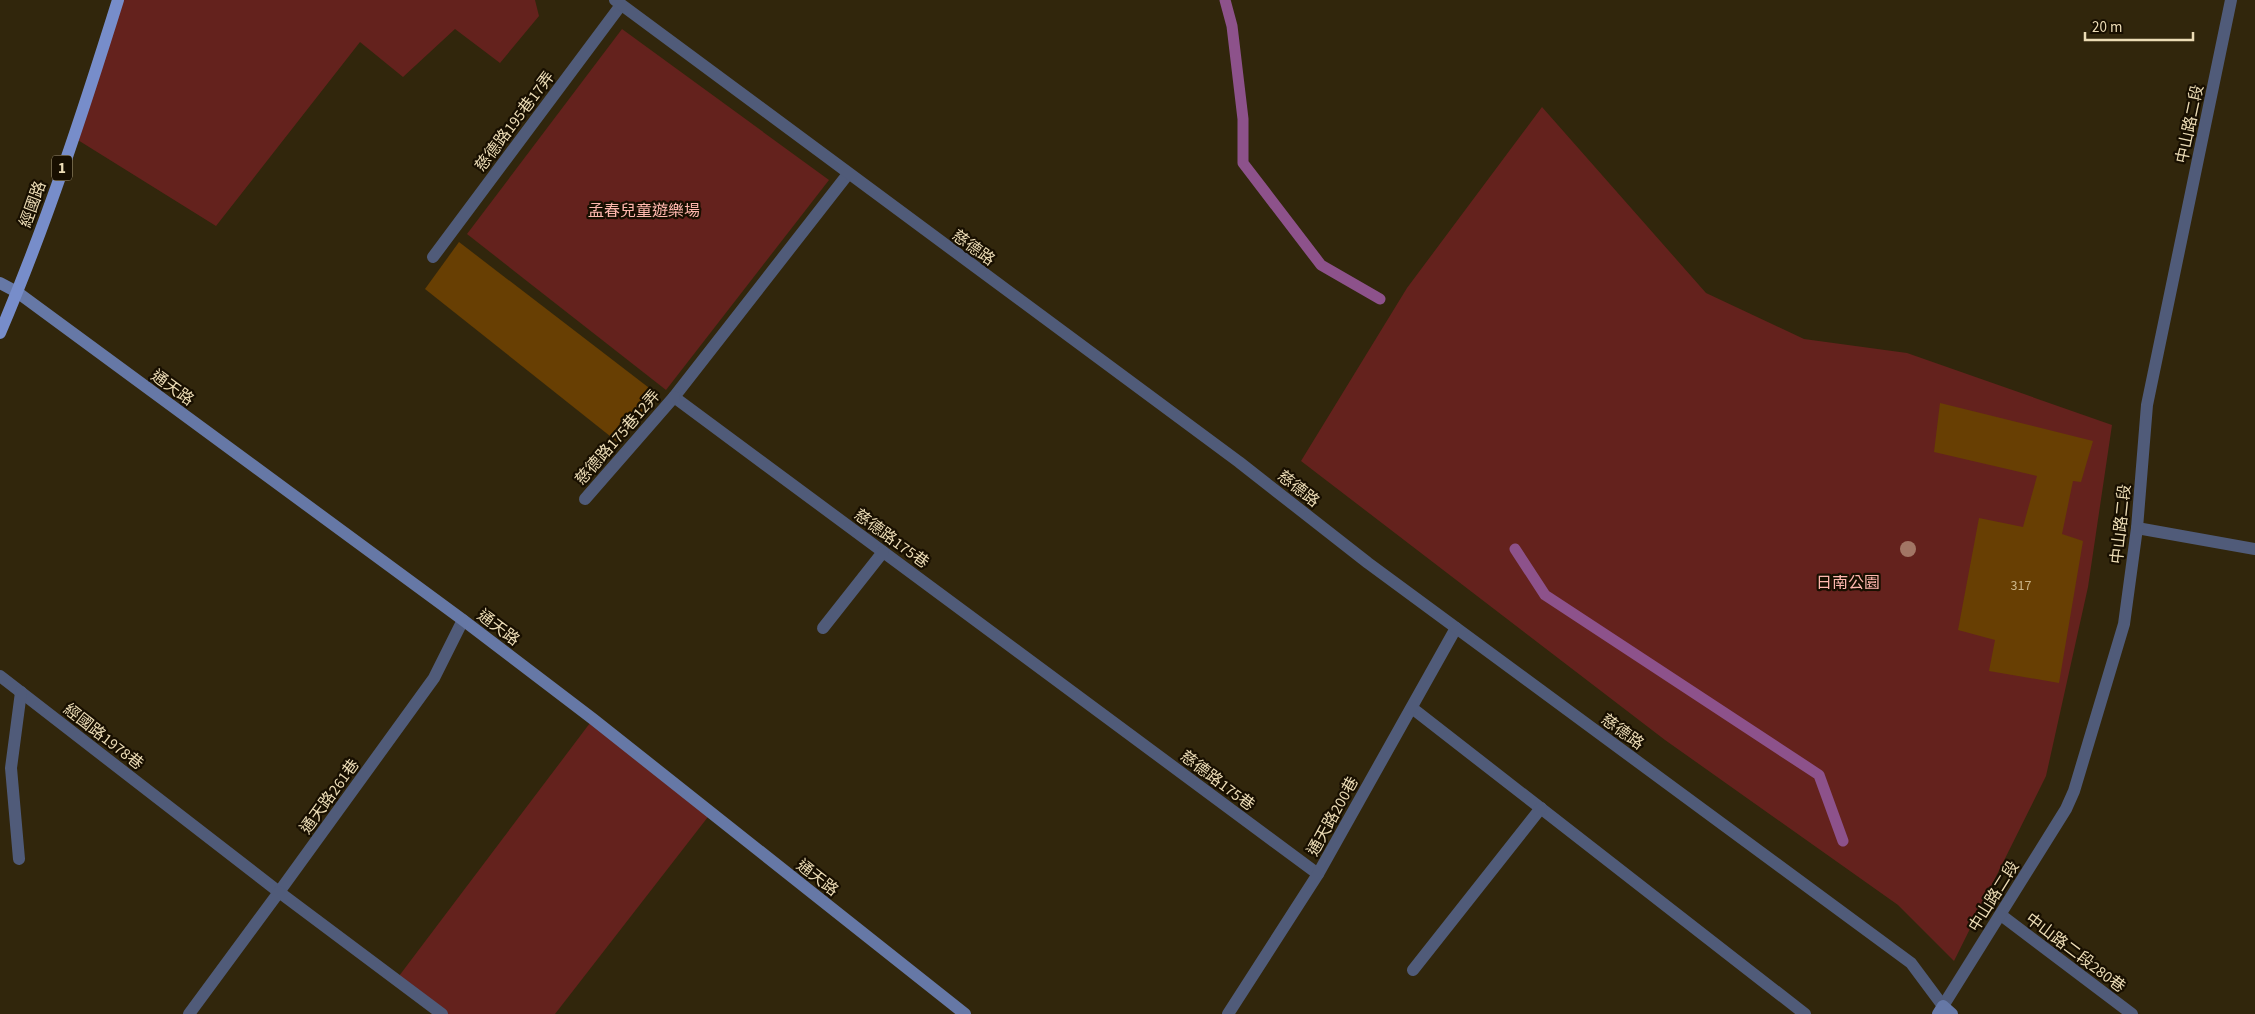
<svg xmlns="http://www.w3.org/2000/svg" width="2255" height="1014" font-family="'Source Sans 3','Noto Sans TC',sans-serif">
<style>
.green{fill:#64221d}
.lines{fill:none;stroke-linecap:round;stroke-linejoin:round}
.stream{stroke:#8d528b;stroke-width:11}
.building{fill:#683f03}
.service{stroke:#505b79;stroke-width:12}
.minor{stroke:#505b79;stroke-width:12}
.tertiary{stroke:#505b79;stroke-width:12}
.secondary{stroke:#6678a6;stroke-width:12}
.primary{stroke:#778dca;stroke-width:12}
.tree{fill:#a27665}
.labels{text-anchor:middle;stroke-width:4.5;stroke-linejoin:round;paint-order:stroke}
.number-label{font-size:14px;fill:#cbb588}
.shield{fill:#180f00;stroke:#ac9e7f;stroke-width:1}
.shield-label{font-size:15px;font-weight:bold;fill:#ecdcb5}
.street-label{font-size:16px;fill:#ecdcb5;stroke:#180f00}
.park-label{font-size:16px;fill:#feb7ad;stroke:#180f00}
</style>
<rect width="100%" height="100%" fill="#31260c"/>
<g class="green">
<polygon points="118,0 535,0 539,16 500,63 455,29 403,77 360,42 216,226 73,137"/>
<polygon points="622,29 829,180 666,390 467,234"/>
<polygon points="1542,107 1706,293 1804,339 1907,353 2112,425 2088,587 2046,776 1954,961 1898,905 1665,740 1301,461 1407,288"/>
<polygon points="593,719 711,813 555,1014 442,1014 396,980"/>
</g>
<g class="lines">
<g class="stream">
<polyline points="1225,0 1232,26 1243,119 1243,163 1321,265 1380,299"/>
<polyline points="1515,549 1545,595 1819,775 1843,841"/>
</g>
</g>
<g class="building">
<polygon points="459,242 657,394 620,444 425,289"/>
<polygon points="1940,403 2093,441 2081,482 2073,481 2062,534 2083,541 2059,683 1989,671 1995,640 1958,630 1979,518 2023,527 2037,476 1934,452"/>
</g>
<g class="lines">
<g class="service">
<polyline points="848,174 674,397 1318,874"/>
<polyline points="433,257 621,5"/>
<polyline points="585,499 674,397"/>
<polyline points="2137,528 2255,549"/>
<polyline points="823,628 883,552"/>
<polyline points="0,676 279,892 434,678 463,620"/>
<polyline points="1412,708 1805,1014"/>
<polyline points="19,859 11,768 21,692"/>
<polyline points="2001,915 2132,1014"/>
<polyline points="1413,970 1541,808"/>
<polyline points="189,1014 279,892 442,1014"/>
<polyline points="1228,1014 1318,874 1456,628"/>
</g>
<polyline class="minor" points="615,0 1239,462 1368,563 1911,963 1943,1006"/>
<polyline class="tertiary" points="1943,1006 2066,809 2074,791 2124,624 2137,528 2147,405 2231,0"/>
<g class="secondary">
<polyline points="0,283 17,292 463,620 593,719 965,1014"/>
<polyline points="1938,1014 1943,1006 1952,1014"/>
</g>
<path class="primary" d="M0,333c46,-108 83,-221 118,-333"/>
</g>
<circle class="tree" cx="1908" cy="549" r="8"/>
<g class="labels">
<g class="number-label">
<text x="2021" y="590">317</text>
</g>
<rect class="shield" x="52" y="155.5" width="20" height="25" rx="4"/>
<g class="shield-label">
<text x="62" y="173">1</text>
</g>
<g class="street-label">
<text transform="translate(514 121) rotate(-53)" y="6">慈德路195巷17弄</text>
<text transform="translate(2189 124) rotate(-78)" y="6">中山路二段</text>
<text transform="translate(32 204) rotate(-70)" y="6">經國路</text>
<text transform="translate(974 247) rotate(36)" y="6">慈德路</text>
<text transform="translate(173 387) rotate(36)" y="6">通天路</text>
<text transform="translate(617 437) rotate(-49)" y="6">慈德路175巷12弄</text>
<text transform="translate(1299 488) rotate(38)" y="6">慈德路</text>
<text transform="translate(2120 524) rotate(-84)" y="6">中山路二段</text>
<text transform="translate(892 538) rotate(36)" y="6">慈德路175巷</text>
<text transform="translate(499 627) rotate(37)" y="6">通天路</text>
<text transform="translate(1623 731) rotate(36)" y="6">慈德路</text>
<text transform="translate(104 736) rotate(38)" y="6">經國路1978巷</text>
<text transform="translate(1218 780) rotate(37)" y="6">慈德路175巷</text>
<text transform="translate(329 796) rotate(-54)" y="6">通天路261巷</text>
<text transform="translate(1332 816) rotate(-61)" y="6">通天路200巷</text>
<text transform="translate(818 877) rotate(38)" y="6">通天路</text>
<text transform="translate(1993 896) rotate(-58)" y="6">中山路二段</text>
<text transform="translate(2076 952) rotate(37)" y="6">中山路二段280巷</text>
</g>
<g class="park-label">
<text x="644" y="216">孟春兒童遊樂場</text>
<text x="1848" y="588">日南公園</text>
</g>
</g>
<path d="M2085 32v8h108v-8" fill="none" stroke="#ecdcb5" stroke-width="2.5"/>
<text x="2092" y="32" font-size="15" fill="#ecdcb5" stroke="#180f00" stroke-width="4" paint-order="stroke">20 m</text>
</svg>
